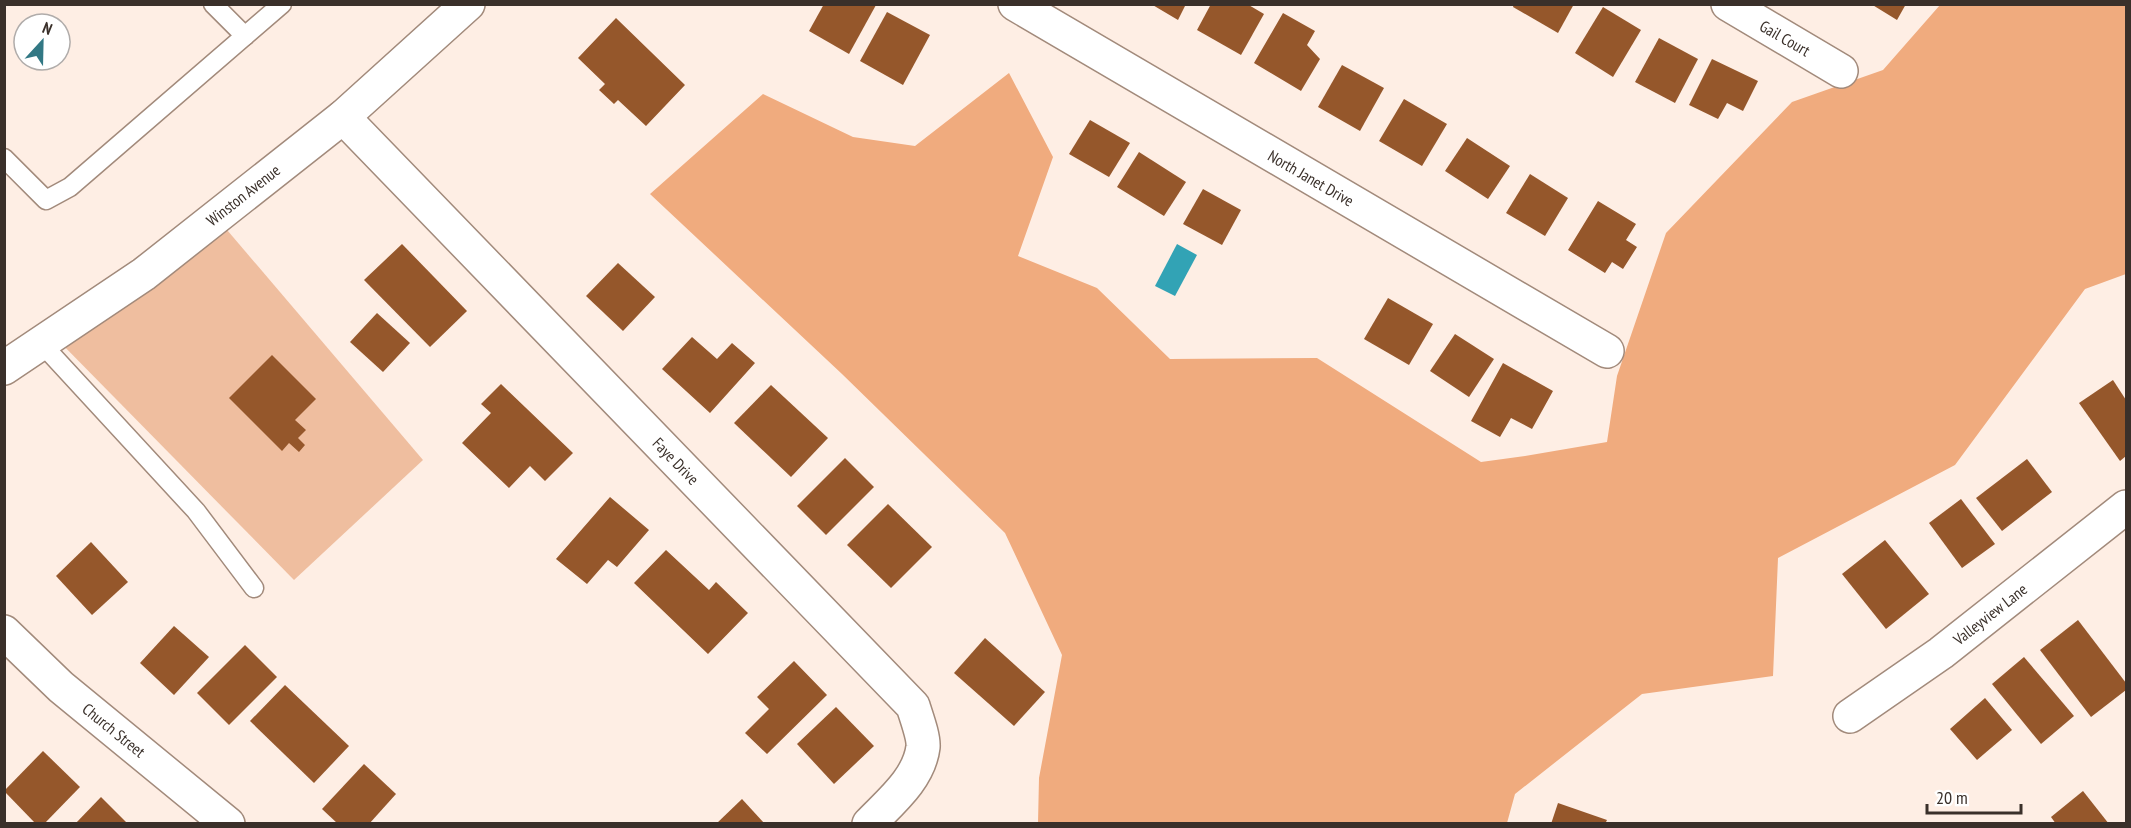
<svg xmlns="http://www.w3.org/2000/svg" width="2131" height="828" font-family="'PT Sans Narrow',sans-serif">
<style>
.green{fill:#efbe9f}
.forest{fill:#f0ab7e}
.water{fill:#32a3b5}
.building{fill:#95572b}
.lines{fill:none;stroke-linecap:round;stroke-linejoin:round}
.lane-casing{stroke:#a28a7b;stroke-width:21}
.street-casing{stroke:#a28a7b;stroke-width:36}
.secondary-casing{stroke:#a28a7b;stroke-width:36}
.lane{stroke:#fff;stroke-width:18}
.street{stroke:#fff;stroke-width:33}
.secondary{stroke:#fff;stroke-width:33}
.labels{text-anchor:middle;stroke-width:6;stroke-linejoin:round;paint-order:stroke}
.street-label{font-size:16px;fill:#3a302a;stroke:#fff}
</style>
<rect width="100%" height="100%" fill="#feeee4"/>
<polygon class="green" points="216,217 423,460 294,580 53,335"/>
<polygon class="forest" points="1940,5 2126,5 2126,274 2085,289 1955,465 1778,558 1773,676 1642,694 1515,794 1507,823 1038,823 1039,778 1062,655 1005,533 842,374 650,194 763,94 853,137 915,146 1009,73 1053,157 1018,256 1097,288 1170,359 1317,358 1481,462 1525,456 1607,442 1617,376 1666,233 1792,102 1883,70"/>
<polygon class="water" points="1177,244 1197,255 1175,296 1155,286"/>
<g class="building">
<polygon points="824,4 876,5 849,54 809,31"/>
<polygon points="1151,4 1186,4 1178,20"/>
<polygon points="1211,4 1247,4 1264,14 1241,55 1197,30"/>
<polygon points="1514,4 1574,4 1558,33 1513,7"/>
<polygon points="1871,4 1906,4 1897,20"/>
<polygon points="1603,7 1641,30 1613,77 1575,53"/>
<polygon points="887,12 930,35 903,85 860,61"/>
<polygon points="1283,13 1315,31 1307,45 1320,59 1301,91 1254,63"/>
<polygon points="616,18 685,85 646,126 618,100 614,104 599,90 605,84 578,58"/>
<polygon points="1659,38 1698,59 1675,103 1635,82"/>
<polygon points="1712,59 1758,81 1743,111 1727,103 1718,119 1689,105"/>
<polygon points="1342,65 1384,88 1360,131 1318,107"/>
<polygon points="1404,99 1447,124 1422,166 1379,141"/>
<polygon points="1090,120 1130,143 1109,177 1069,154"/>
<polygon points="1467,138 1510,166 1488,199 1445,171"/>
<polygon points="1139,152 1186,182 1164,216 1117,187"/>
<polygon points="1530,174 1568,198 1545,236 1506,213"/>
<polygon points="1203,189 1241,210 1222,245 1183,224"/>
<polygon points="1598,201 1636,224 1626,240 1637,247 1623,269 1612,262 1605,273 1568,250"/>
<polygon points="402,244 467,311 430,347 364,280"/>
<polygon points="618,263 655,297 623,331 586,296"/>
<polygon points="1388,298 1433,324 1409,365 1364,339"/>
<polygon points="377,313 410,343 383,372 350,342"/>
<polygon points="1455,334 1494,359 1469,397 1430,371"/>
<polygon points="692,337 717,359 732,343 755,363 710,413 662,369"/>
<polygon points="272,355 316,399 295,420 306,430 298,438 305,445 299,452 289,443 282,451 229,398"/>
<polygon points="1503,363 1553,391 1532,429 1511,418 1500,437 1471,421"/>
<polygon points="2113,380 2126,400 2126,456 2120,461 2079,403"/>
<polygon points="501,384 573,453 545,481 530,466 509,488 462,443 491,413 481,404"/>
<polygon points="771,385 828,438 791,477 734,423"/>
<polygon points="845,458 874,487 826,535 797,506"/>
<polygon points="2027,459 2052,492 2002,531 1976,498"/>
<polygon points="610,497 649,530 617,567 608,560 587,584 556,559"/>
<polygon points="1961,499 1995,544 1962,568 1929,523"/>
<polygon points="888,504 932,547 891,588 847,545"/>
<polygon points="1885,540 1929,594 1886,629 1842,574"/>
<polygon points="91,542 128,582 92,615 56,576"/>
<polygon points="666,550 709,590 716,582 748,613 708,654 634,583"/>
<polygon points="2078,620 2126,683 2126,690 2091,717 2040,650"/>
<polygon points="174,626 209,657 174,695 140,663"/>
<polygon points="985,638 1045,692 1014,726 954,673"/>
<polygon points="245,645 277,677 229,725 197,693"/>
<polygon points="2024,657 2074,716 2041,744 1992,684"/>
<polygon points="794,661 827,695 767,754 745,733 769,709 757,697"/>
<polygon points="285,685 349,746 314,783 250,721"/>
<polygon points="1985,698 2012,730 1977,760 1950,729"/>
<polygon points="836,707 874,746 834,784 797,744"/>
<polygon points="43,751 80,787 44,824 36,824 4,791"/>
<polygon points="364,764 396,794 369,824 338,824 322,809"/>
<polygon points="2083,791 2109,824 2056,824 2051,817"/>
<polygon points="101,797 128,824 75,824"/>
<polygon points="742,799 765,824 716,824"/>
<polygon points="1558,803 1607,820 1605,824 1551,824"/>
</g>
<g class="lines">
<defs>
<g id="lane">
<polyline points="213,4 245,36"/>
<polyline points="4,158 46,200 70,187 282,4"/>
<polyline points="41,343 196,511 254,588"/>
</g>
<g id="street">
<polyline points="1015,4 1607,351"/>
<polyline points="1728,4 1841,71"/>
<path d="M343,117l570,589c3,10 11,31 10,41 -4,32 -33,55 -54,77"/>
<polyline points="4,632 61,687 228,824"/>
<polyline points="1850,716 1941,653 2126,507"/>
</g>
<polyline id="secondary" points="4,368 144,274 343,117 468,4"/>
</defs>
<use href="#lane" class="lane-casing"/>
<use href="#street" class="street-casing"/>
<use href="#secondary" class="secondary-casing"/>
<use href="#lane" class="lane"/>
<use href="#street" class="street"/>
<use href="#secondary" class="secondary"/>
</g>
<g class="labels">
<g class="street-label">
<text transform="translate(1785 38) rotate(30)" y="6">Gail Court</text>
<text transform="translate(1311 178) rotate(30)" y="6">North Janet Drive</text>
<text transform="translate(243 195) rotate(-38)" y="6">Winston Avenue</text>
<text transform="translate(676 461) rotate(46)" y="6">Faye Drive</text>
<text transform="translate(1990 614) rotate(-38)" y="6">Valleyview Lane</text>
<text transform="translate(114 730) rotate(39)" y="6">Church Street</text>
</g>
</g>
<rect width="2131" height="828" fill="none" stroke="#3a302a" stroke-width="12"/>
<g transform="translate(42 42) rotate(22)"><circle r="28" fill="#ffffff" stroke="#b0acaa" stroke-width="1.5"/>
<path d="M0-4.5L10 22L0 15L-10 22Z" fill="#327884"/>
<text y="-9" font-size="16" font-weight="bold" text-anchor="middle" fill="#3a302a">N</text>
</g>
<path d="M1927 804v9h94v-9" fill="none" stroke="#3a302a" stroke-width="3"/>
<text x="1936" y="804" font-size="18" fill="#3a302a" stroke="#ffffff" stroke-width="4.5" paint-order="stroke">20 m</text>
</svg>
